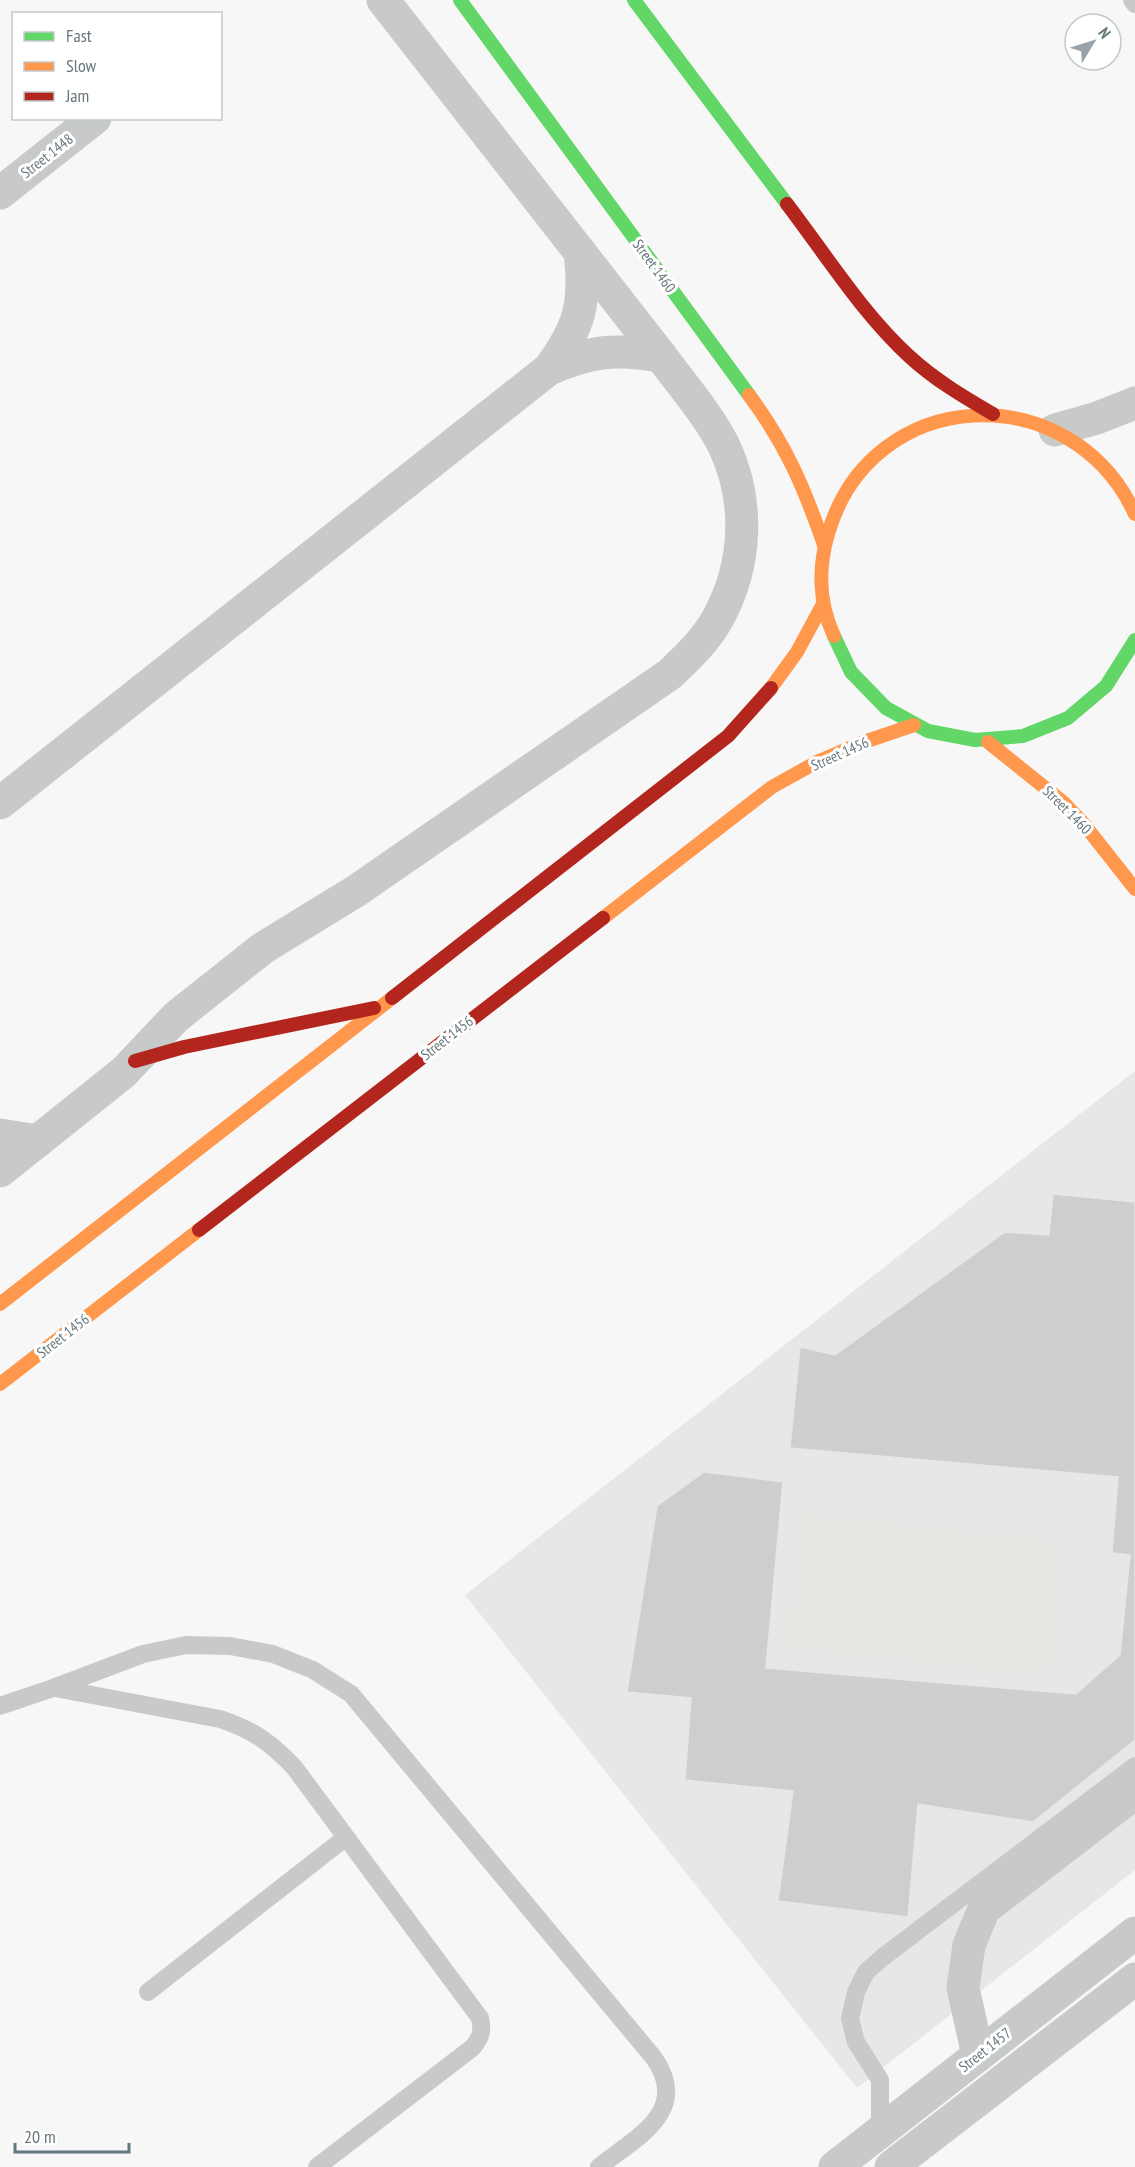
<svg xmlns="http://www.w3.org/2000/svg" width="1135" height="2167" font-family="'PT Sans Narrow',sans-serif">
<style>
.built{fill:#e6e7e7}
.garden{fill:#e6e8e4}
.building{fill:#cccecf;stroke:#e6e6e6;stroke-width:1.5}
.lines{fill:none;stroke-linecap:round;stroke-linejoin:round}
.lane{stroke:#c8caca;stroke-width:18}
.street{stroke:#c8caca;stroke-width:33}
.fast{stroke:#63d668;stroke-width:14}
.slow{stroke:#ff974d;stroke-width:14}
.jam{stroke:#b3261e;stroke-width:14}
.labels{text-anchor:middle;stroke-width:6;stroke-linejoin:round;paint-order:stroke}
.street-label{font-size:15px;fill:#66777d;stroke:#fff}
</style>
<rect width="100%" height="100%" fill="#f7f7f7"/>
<polygon class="built" points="1135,1071 1135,1870 857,2088 465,1595"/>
<polygon class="garden" points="801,1513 1062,1542 1047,1677 787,1647"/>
<polygon class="building" points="1053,1194 1135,1202 1135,1740 1033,1822 918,1804 908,1917 778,1901 793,1791 685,1780 691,1698 627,1692 657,1506 704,1472 783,1482 766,1668 1076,1694 1120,1655 1130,1555 1112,1553 1118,1477 790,1448 800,1347 835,1355 1005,1232 1049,1235"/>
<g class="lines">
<g class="lane">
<polyline points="1132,0 1135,4"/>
<path d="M55,1688l165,31c33,11 50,23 74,48l186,251c3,13 1,20 -8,30l-155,119"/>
<path d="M0,1706l53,-18 90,-34 43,-9 44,1 43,8 40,16 38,24 303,364c37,54 -18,79 -55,109"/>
<polyline points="148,1992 345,1838"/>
<polyline points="880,2132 880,2080 856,2042 850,2019 856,1992 866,1972 883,1957 1135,1766"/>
</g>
<g class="street">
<polyline points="0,193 95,118"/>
<path d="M549,369c42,-18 66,-21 112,-13"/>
<polyline points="1055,430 1097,418 1135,403"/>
<path d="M0,803l549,-434c31,-42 37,-65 31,-117"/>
<polyline points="0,1135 38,1141"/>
<path d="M0,1171l124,-99 52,-55 87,-69 93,-57 314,-217c18,-17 36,-34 48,-56 29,-53 32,-117 6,-172 -16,-32 -42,-61 -63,-90l-278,-356"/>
<polyline points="978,2055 963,1988 969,1945 984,1909 1135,1793"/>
<polyline points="835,2167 1135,1933"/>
<polyline points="891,2167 1135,1979"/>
</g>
<g class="fast">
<polyline points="460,0 749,395"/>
<polyline points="634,0 787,204"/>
<polyline points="834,636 851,672 886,708 928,731 975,740 1023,736 1068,718 1106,686 1135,640"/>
</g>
<g class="slow">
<path d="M749,395c37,50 55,92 75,150"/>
<path d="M834,636c-15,-32 -16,-68 -6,-102 43,-150 243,-159 307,-20"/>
<polyline points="771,688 797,652 823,604"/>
<polyline points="988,742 1064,803 1083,823 1135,889"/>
<polyline points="603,918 772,787 817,762 864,742 914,725"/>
<polyline points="0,1304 392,998"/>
<polyline points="0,1384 199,1230"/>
</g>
<g class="jam">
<path d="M787,204c39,51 75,109 123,153 25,23 54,40 83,57"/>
<polyline points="392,998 728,736 771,688"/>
<polyline points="135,1061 184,1047 374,1008"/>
<polyline points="199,1230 603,918"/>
</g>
</g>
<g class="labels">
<g class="street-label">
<text transform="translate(47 156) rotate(-38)" y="5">Street 1448</text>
<text transform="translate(654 266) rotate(54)" y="5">Street 1460</text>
<text transform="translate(840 754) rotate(-24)" y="5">Street 1456</text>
<text transform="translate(1067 810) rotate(45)" y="5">Street 1460</text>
<text transform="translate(447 1038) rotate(-38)" y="5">Street 1456</text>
<text transform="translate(63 1336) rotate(-38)" y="5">Street 1456</text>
<text transform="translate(985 2050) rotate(-38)" y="5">Street 1457</text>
</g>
</g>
<rect x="12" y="12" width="210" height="108" fill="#ffffff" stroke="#c2c9cb" stroke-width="1.5"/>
<rect x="24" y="32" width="30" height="9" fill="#63d668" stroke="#c2c9cb" stroke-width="1.5"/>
<text x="66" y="42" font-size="18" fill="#66777d">Fast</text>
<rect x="24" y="62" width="30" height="9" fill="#ff974d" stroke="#c2c9cb" stroke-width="1.5"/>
<text x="66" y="72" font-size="18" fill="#66777d">Slow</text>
<rect x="24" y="92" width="30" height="9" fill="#b3261e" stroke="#c2c9cb" stroke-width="1.5"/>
<text x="66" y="102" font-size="18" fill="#66777d">Jam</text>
<g transform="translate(1093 42) rotate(52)"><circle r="28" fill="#ffffff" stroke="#c2c9cb" stroke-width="1.5"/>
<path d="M0-4.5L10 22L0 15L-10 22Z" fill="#99a4a8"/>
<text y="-9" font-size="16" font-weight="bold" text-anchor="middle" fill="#66777d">N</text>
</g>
<path d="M15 2143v9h114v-9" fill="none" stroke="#66777d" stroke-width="3"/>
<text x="24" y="2143" font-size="18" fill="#66777d" stroke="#ffffff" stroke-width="4.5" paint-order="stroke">20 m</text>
</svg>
